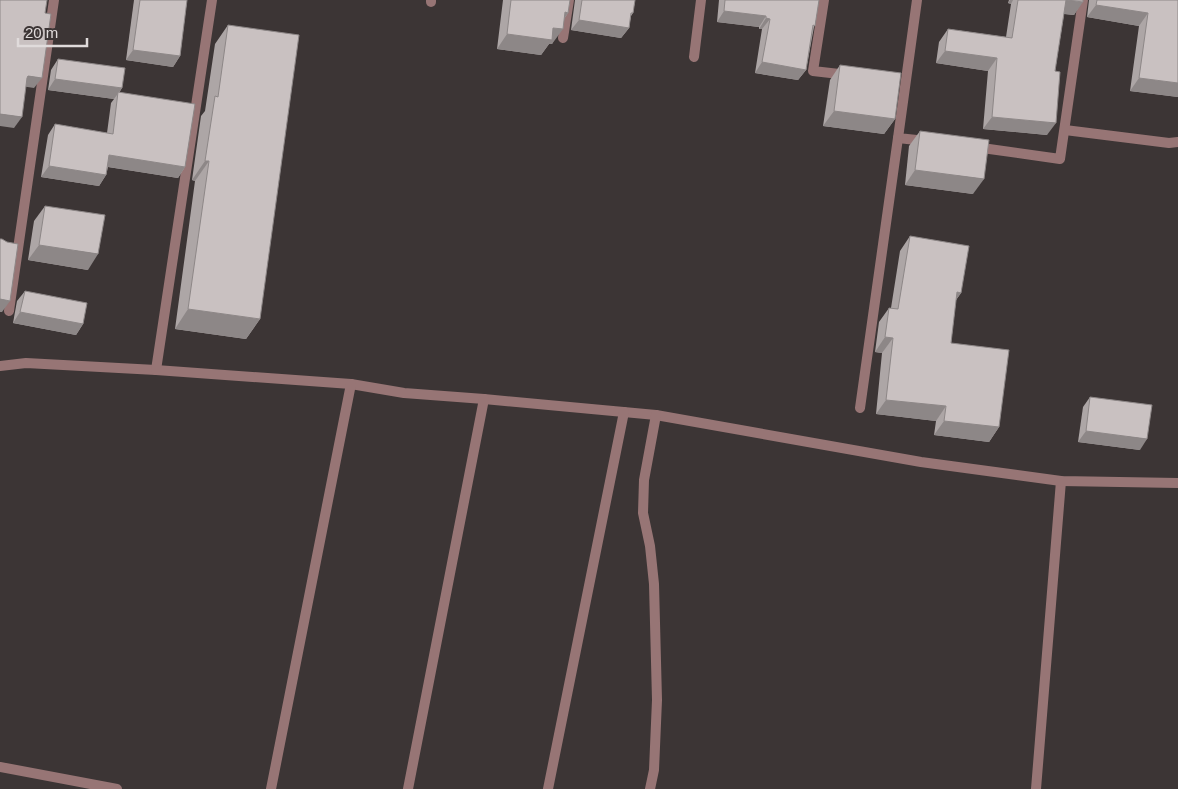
<svg xmlns="http://www.w3.org/2000/svg" width="1178" height="789" font-family="Helvetica,sans-serif">
<style>
.lines{fill:none;stroke-linecap:round;stroke-linejoin:round}
.service{stroke:#977575;stroke-width:10}
.minor{stroke:#977575;stroke-width:10}
.wall{fill:#ada6a6}
.shaded-wall{fill:#8d8787}
.building{fill:#c9c1c1;stroke:#8d8787}
</style>
<rect width="100%" height="100%" fill="#3c3535"/>
<g class="lines">
<polyline class="service" points="1036,789 1061,481"/>
<g class="minor">
<polyline points="824,0 813,71 848,75"/>
<polyline points="917,0 898,138 926,141"/>
<polyline points="431,2 431,0"/>
<polyline points="563,38 569,0"/>
<polyline points="694,57 701,0"/>
<polyline points="1065,130 1169,143 1178,142"/>
<polyline points="975,147 1060,159 1083,0"/>
<polyline points="9,311 54,0"/>
<polyline points="0,366 26,363 156,370 351,384 404,393 484,399 656,415 921,462 1061,481 1178,483"/>
<polyline points="156,370 212,0"/>
<polyline points="860,408 898,138"/>
<polyline points="0,767 117,789"/>
<polyline points="271,789 351,384"/>
<polyline points="408,789 484,399"/>
<polyline points="548,789 624,412"/>
<polyline points="650,789 654,770 657,700 654,584 650,546 643,513 644,480 656,415"/>
</g>
</g>
<g class="wall">
<polygon points="134,0 187,0 180,56 173,67 126,60"/>
<polygon points="503,0 570,0 568,13 564,19 552,44 549,44 541,55 497,49"/>
<polygon points="575,0 635,0 633,13 631,16 629,28 621,38 571,30"/>
<polygon points="719,0 819,0 806,70 798,80 755,73 762,29 759,29 759,27 717,22"/>
<polygon points="1009,0 1083,0 1074,15 1064,14 1055,71 1047,135 983,129 988,71 936,63 939,42 948,29 1006,37 1011,4 1008,3"/>
<polygon points="1089,0 1178,0 1178,97 1130,91 1139,26 1087,17"/>
<polygon points="228,25 260,319 246,339 175,329 195,181 192,180 201,116 205,111 215,44"/>
<polygon points="58,59 122,88 119,93 185,167 178,178 108,167 106,175 99,186 41,177 48,135 55,124 107,133 111,103 114,99 48,90 51,70"/>
<polygon points="840,65 895,119 884,134 823,126 830,80"/>
<polygon points="920,131 973,194 905,185 909,146"/>
<polygon points="45,206 88,270 28,260 34,221"/>
<polygon points="910,236 961,293 956,300 951,343 999,427 989,442 934,435 936,421 876,414 882,353 875,352 879,322 889,308 891,308 900,251"/>
<polygon points="25,291 83,324 76,335 13,323 17,301"/>
<polygon points="1090,397 1140,450 1078,442 1083,407"/>
</g>
<g class="shaded-wall">
<polygon points="1010,0 1013,0 1011,4 1008,3"/>
<polygon points="1066,0 1083,2 1074,15 1057,13"/>
<polygon points="1096,5 1148,13 1139,26 1087,17"/>
<polygon points="724,11 766,16 759,27 717,22"/>
<polygon points="565,12 568,13 558,28"/>
<polygon points="766,18 770,19 762,29 759,29"/>
<polygon points="579,20 629,28 621,38 571,30"/>
<polygon points="553,28 563,29 552,44 549,44 541,55 497,49 507,34"/>
<polygon points="133,50 180,56 173,67 126,60"/>
<polygon points="945,51 997,58 988,71 936,63"/>
<polygon points="762,62 806,70 798,80 755,73"/>
<polygon points="28,76 42,78 34,88 21,86"/>
<polygon points="1139,78 1178,83 1178,97 1130,91"/>
<polygon points="55,79 122,88 114,99 48,90"/>
<polygon points="834,111 895,119 884,134 823,126"/>
<polygon points="0,114 22,117 14,128 0,126"/>
<polygon points="992,117 1056,123 1047,135 983,129"/>
<polygon points="109,155 185,167 178,178 102,166"/>
<polygon points="205,161 209,161 195,181 192,180"/>
<polygon points="49,166 106,175 99,186 41,177"/>
<polygon points="915,170 984,179 973,194 905,185"/>
<polygon points="39,245 98,254 88,270 28,260"/>
<polygon points="957,292 961,293 951,307"/>
<polygon points="0,299 10,301 2,312 0,312"/>
<polygon points="188,309 260,319 246,339 175,329"/>
<polygon points="20,312 83,324 76,335 13,323"/>
<polygon points="885,337 893,338 882,353 875,352"/>
<polygon points="886,400 946,406 936,421 876,414"/>
<polygon points="944,421 999,427 989,442 934,435"/>
<polygon points="1086,431 1147,439 1140,450 1078,442"/>
</g>
<g class="building">
<polygon points="0,0 47,0 45,13 51,14 42,78 28,76 27,78 22,117 0,114"/>
<polygon points="140,0 187,0 180,56 133,50"/>
<polygon points="511,0 570,0 568,13 565,12 563,29 553,28 552,40 507,34"/>
<polygon points="582,0 635,0 633,13 631,13 629,28 579,20"/>
<polygon points="725,0 819,0 815,26 813,25 806,70 762,62 770,19 766,18 766,16 724,11"/>
<polygon points="1018,0 1066,0 1055,71 1060,72 1056,123 992,117 997,58 945,51 948,29 1012,38"/>
<polygon points="1067,0 1083,0 1083,2"/>
<polygon points="1097,0 1178,0 1178,83 1139,78 1148,13 1096,5"/>
<polygon points="228,25 299,35 260,319 188,309 209,161 205,161 215,96 218,97"/>
<polygon points="58,59 125,68 122,88 55,79"/>
<polygon points="840,65 901,73 895,119 834,111"/>
<polygon points="118,92 195,104 185,167 109,155 106,175 49,166 55,124 113,134"/>
<polygon points="920,131 989,140 984,179 915,170"/>
<polygon points="45,206 105,215 98,254 39,245"/>
<polygon points="910,236 969,246 961,293 957,292 951,343 1009,350 999,427 944,421 946,406 886,400 893,338 885,337 889,308 898,309"/>
<polygon points="0,239 2,239 7,242 18,244 10,301 0,299"/>
<polygon points="25,291 87,303 83,324 20,312"/>
<polygon points="1090,397 1152,405 1147,439 1086,431"/>
</g>
<path d="M18 38v8h69v-8" fill="none" stroke="#e0dbdb" stroke-width="2.5"/>
<text x="25" y="38" font-size="15" fill="#e0dbdb" stroke="#3c3535" stroke-width="4" paint-order="stroke">20 m</text>
</svg>
